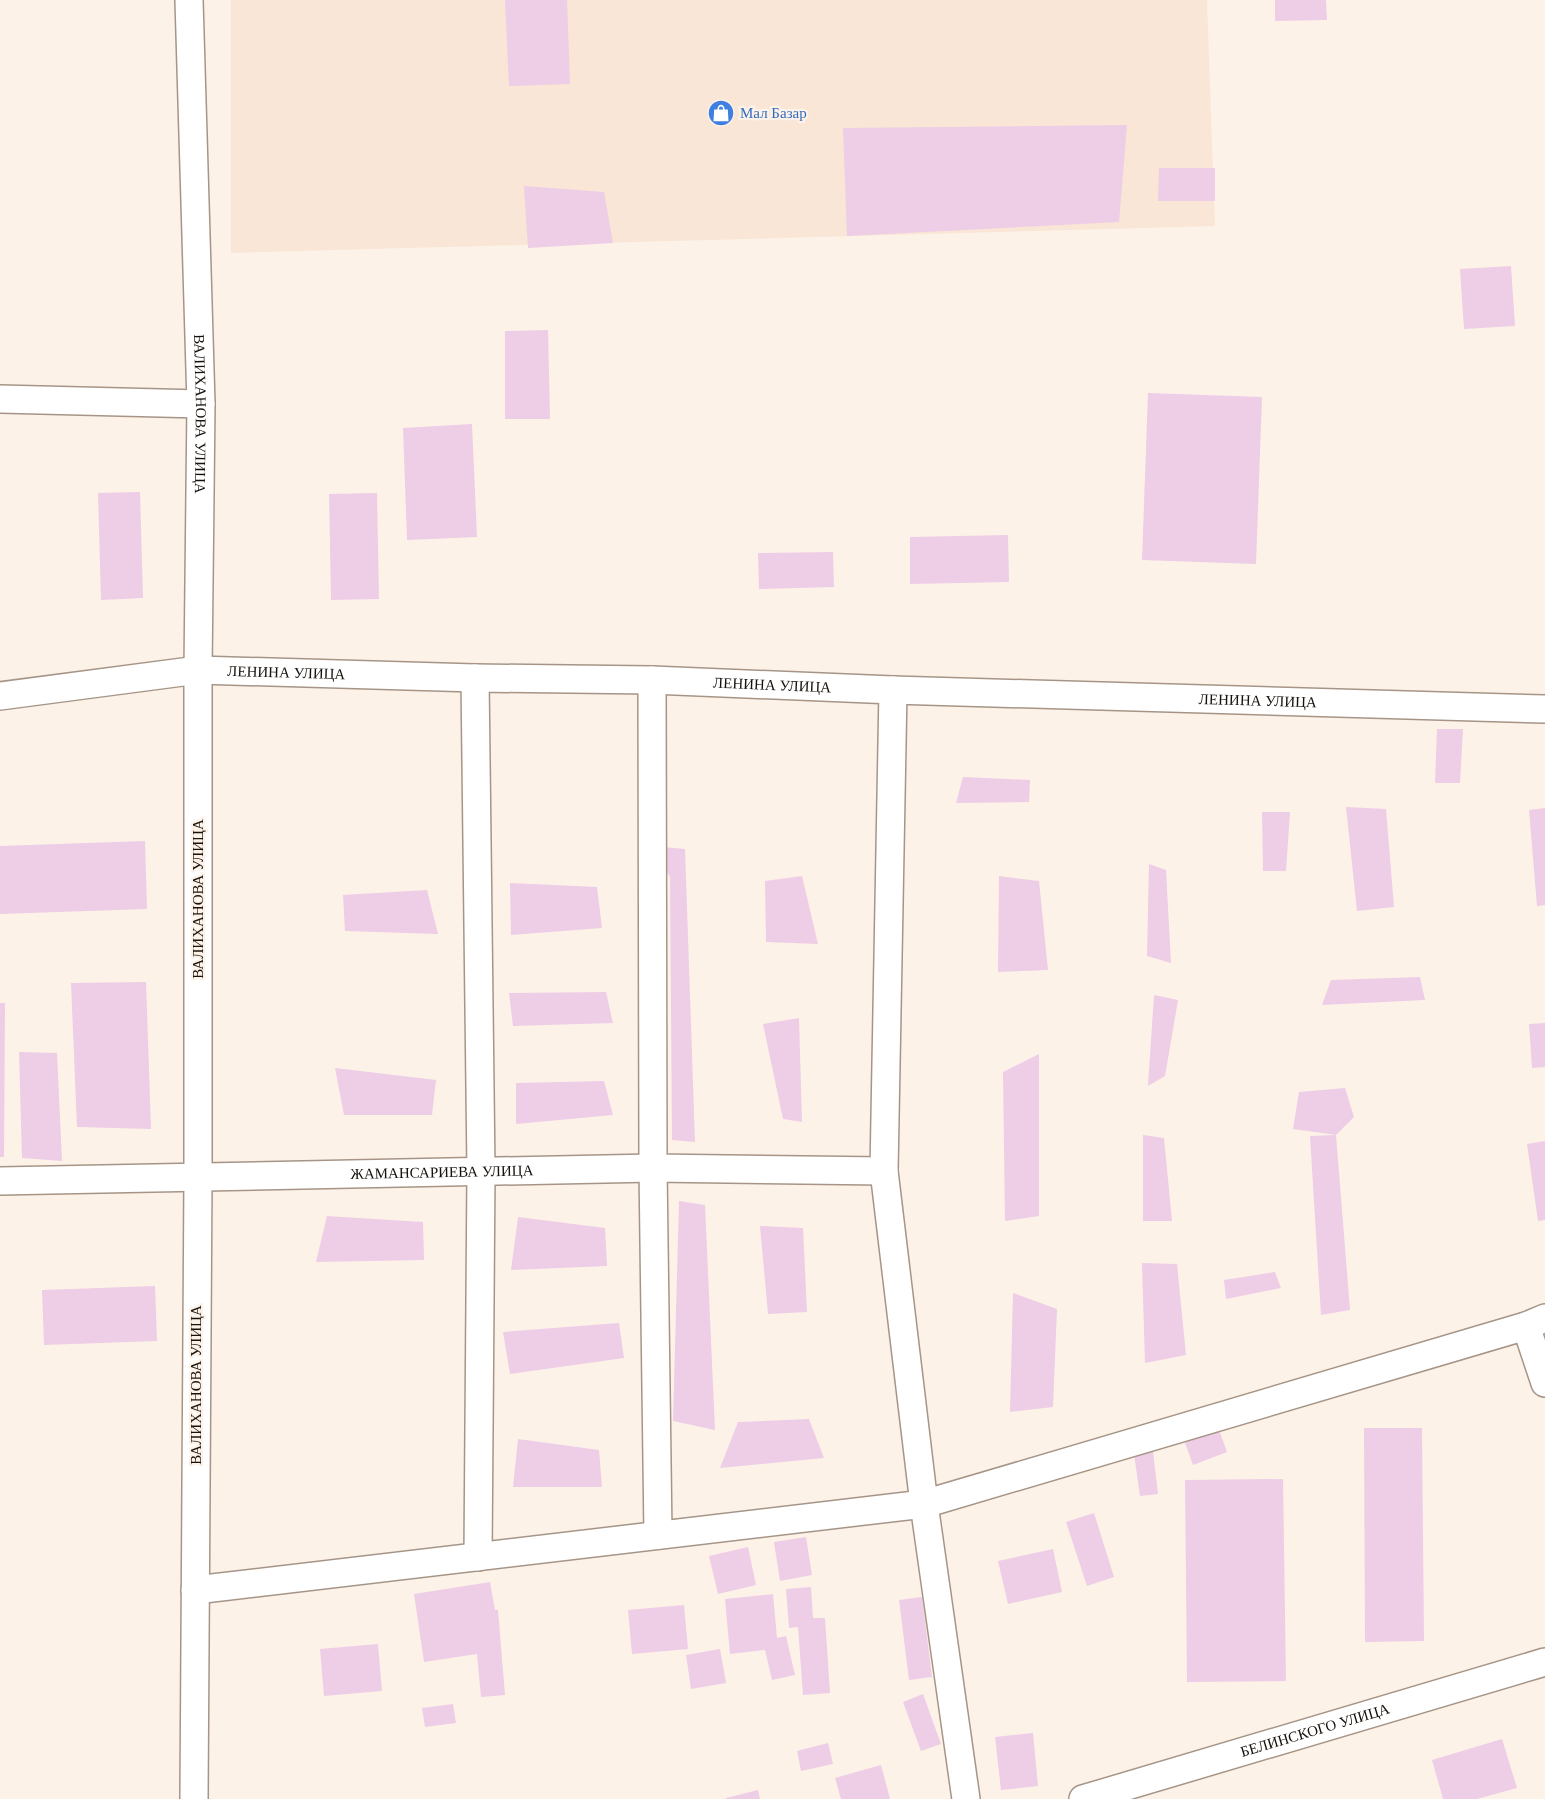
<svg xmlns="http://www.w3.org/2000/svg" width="1545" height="1799" font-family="Georgia,serif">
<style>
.commercial{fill:#f9e6d6}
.building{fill:#eecde7}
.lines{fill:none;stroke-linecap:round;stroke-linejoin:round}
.street-casing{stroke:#a69586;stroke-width:30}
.street{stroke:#fff;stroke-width:27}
.labels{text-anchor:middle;stroke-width:4.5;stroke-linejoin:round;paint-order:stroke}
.shop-label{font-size:15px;fill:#366cbe;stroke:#fdf2e8;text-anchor:start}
.street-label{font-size:15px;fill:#17110c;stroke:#fdf2e8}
</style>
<rect width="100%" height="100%" fill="#fdf2e8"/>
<polygon class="commercial" points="231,0 1207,0 1215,226 231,253"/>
<g class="building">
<polygon points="505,0 567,0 570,84 509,86"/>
<polygon points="1275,0 1326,0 1327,20 1275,21"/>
<polygon points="1127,125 1119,222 847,236 843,128"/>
<polygon points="1159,168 1215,168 1215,201 1158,201"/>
<polygon points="524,186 604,192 613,243 528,248"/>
<polygon points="1511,266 1515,326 1464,329 1460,269"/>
<polygon points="548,330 550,419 505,419 505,331"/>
<polygon points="1148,393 1262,397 1256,564 1142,560"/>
<polygon points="472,424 477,537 407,540 403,428"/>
<polygon points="140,492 143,598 101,600 98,493"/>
<polygon points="377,493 379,599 331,600 329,494"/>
<polygon points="1008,535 1009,582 910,584 910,537"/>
<polygon points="833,552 834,587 759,589 758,553"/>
<polygon points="1437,729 1463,729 1460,783 1435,783"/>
<polygon points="963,777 1030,780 1029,802 956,803"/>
<polygon points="1346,807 1386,809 1394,907 1357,911"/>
<polygon points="1545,808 1545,905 1537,906 1529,810"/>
<polygon points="1262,812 1290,812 1286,871 1263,871"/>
<polygon points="145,841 147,909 0,914 0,846"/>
<polygon points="652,846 685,849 695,1142 672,1140 670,877"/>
<polygon points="1149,864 1166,870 1171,963 1147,956"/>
<polygon points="802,876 818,944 766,942 765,881"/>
<polygon points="999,876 1039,881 1048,970 998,972"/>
<polygon points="510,883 597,887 602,928 511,935"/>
<polygon points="427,890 438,934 345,931 343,895"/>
<polygon points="1420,977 1425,1000 1322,1005 1331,980"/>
<polygon points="146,982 151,1129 77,1127 71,983"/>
<polygon points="606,992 613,1023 513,1026 509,993"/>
<polygon points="1154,995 1178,1000 1165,1076 1148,1086"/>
<polygon points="0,1003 5,1003 4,1157 0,1157"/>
<polygon points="799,1018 802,1122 783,1119 763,1024"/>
<polygon points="1545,1023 1545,1067 1532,1068 1529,1024"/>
<polygon points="19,1052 57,1053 62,1161 22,1158"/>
<polygon points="1039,1054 1039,1216 1005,1221 1003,1072"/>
<polygon points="335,1068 436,1080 432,1115 344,1115"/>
<polygon points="604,1081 613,1115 516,1124 516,1083"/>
<polygon points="1345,1088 1354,1117 1336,1135 1293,1129 1299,1092"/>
<polygon points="1143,1135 1164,1138 1172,1221 1143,1221"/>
<polygon points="1336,1135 1350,1310 1321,1315 1310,1136"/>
<polygon points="1545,1141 1545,1220 1538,1221 1527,1144"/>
<polygon points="679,1201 705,1205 715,1430 673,1421"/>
<polygon points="327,1216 423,1222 424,1260 316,1262"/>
<polygon points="518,1217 605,1228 607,1266 511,1270"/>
<polygon points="760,1226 803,1228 807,1312 768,1314"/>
<polygon points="1142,1263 1177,1264 1186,1355 1145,1363"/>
<polygon points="1275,1272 1281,1288 1226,1299 1224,1280"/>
<polygon points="155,1286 157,1341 44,1345 42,1290"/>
<polygon points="1013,1293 1057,1309 1053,1407 1010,1412"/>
<polygon points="619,1323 624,1358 510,1374 503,1332"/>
<polygon points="809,1419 824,1458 720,1468 738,1422"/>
<polygon points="1218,1427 1227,1452 1193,1465 1184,1440"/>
<polygon points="1364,1428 1422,1428 1424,1641 1365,1642"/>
<polygon points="518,1439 599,1450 602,1487 513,1487"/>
<polygon points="1153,1451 1158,1494 1140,1496 1134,1454"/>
<polygon points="1283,1479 1286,1681 1187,1682 1185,1480"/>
<polygon points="1094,1513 1114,1577 1087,1586 1066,1522"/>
<polygon points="806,1537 812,1575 780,1581 774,1542"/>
<polygon points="748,1547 756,1585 718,1594 709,1556"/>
<polygon points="1053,1549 1062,1592 1008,1604 998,1561"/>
<polygon points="490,1582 495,1610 498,1610 505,1695 481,1697 477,1654 424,1662 414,1594"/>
<polygon points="811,1587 813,1618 825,1618 830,1693 803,1695 798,1627 789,1628 786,1589"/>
<polygon points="773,1594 777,1638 786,1636 795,1675 772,1680 765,1650 730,1654 725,1599"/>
<polygon points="922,1597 932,1677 909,1680 899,1600"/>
<polygon points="684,1605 688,1649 632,1654 628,1610"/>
<polygon points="378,1644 382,1691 324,1696 320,1649"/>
<polygon points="720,1649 726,1683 691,1689 686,1655"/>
<polygon points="923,1694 941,1744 921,1751 903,1702"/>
<polygon points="453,1704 456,1723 425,1727 422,1708"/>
<polygon points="1033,1733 1038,1786 1001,1790 995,1737"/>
<polygon points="1502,1739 1517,1788 1477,1799 1443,1799 1432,1760"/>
<polygon points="828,1743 833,1764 801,1771 797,1751"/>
<polygon points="881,1765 890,1799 841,1799 835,1778"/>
<polygon points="758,1790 760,1799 726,1799 726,1798"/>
</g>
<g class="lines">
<defs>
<g id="street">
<path id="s1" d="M189,0l12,404 -3,266v506l-4,623"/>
<polyline points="0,399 201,404"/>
<polyline points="475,678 481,1171 478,1557"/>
<polyline points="652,680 653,1168 658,1535"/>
<polyline points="893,690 884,1171 924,1504 966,1799"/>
<path id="s2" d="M0,696l198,-26 277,8 177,2 241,10 652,19"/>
<path id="s3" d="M0,1181l653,-13 231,3"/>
<polyline points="1526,1326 1545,1383"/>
<polyline points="195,1590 924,1504 1526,1326 1545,1318"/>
<path id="s4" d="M1083,1799l462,-137"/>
</g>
</defs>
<use href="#street" class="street-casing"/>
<use href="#street" class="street"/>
</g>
<defs>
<symbol id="shop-disc" viewBox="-11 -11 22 22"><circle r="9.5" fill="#3f7fe0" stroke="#fdf2e8"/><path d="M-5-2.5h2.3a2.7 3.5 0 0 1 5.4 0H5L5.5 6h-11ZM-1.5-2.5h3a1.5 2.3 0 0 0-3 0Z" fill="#fff"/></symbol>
</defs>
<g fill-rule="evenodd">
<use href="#shop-disc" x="706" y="98" width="30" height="30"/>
</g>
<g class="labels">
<g class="shop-label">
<text x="740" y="118">Мал Базар</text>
</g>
<g class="street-label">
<text dy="5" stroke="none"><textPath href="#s1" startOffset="414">ВАЛИХАНОВА УЛИЦА</textPath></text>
<text dy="5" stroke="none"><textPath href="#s2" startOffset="288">ЛЕНИНА УЛИЦА</textPath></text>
<text dy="5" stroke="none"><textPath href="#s2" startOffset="774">ЛЕНИНА УЛИЦА</textPath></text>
<text dy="5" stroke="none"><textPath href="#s2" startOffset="1260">ЛЕНИНА УЛИЦА</textPath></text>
<text transform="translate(198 899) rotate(-90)" y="5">ВАЛИХАНОВА УЛИЦА</text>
<text dy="5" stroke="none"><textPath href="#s3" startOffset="442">ЖАМАНСАРИЕВА УЛИЦА</textPath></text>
<text transform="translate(196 1385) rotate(-90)" y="5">ВАЛИХАНОВА УЛИЦА</text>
<text dy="5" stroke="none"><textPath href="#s4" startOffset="242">БЕЛИНСКОГО УЛИЦА</textPath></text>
</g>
</g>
</svg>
